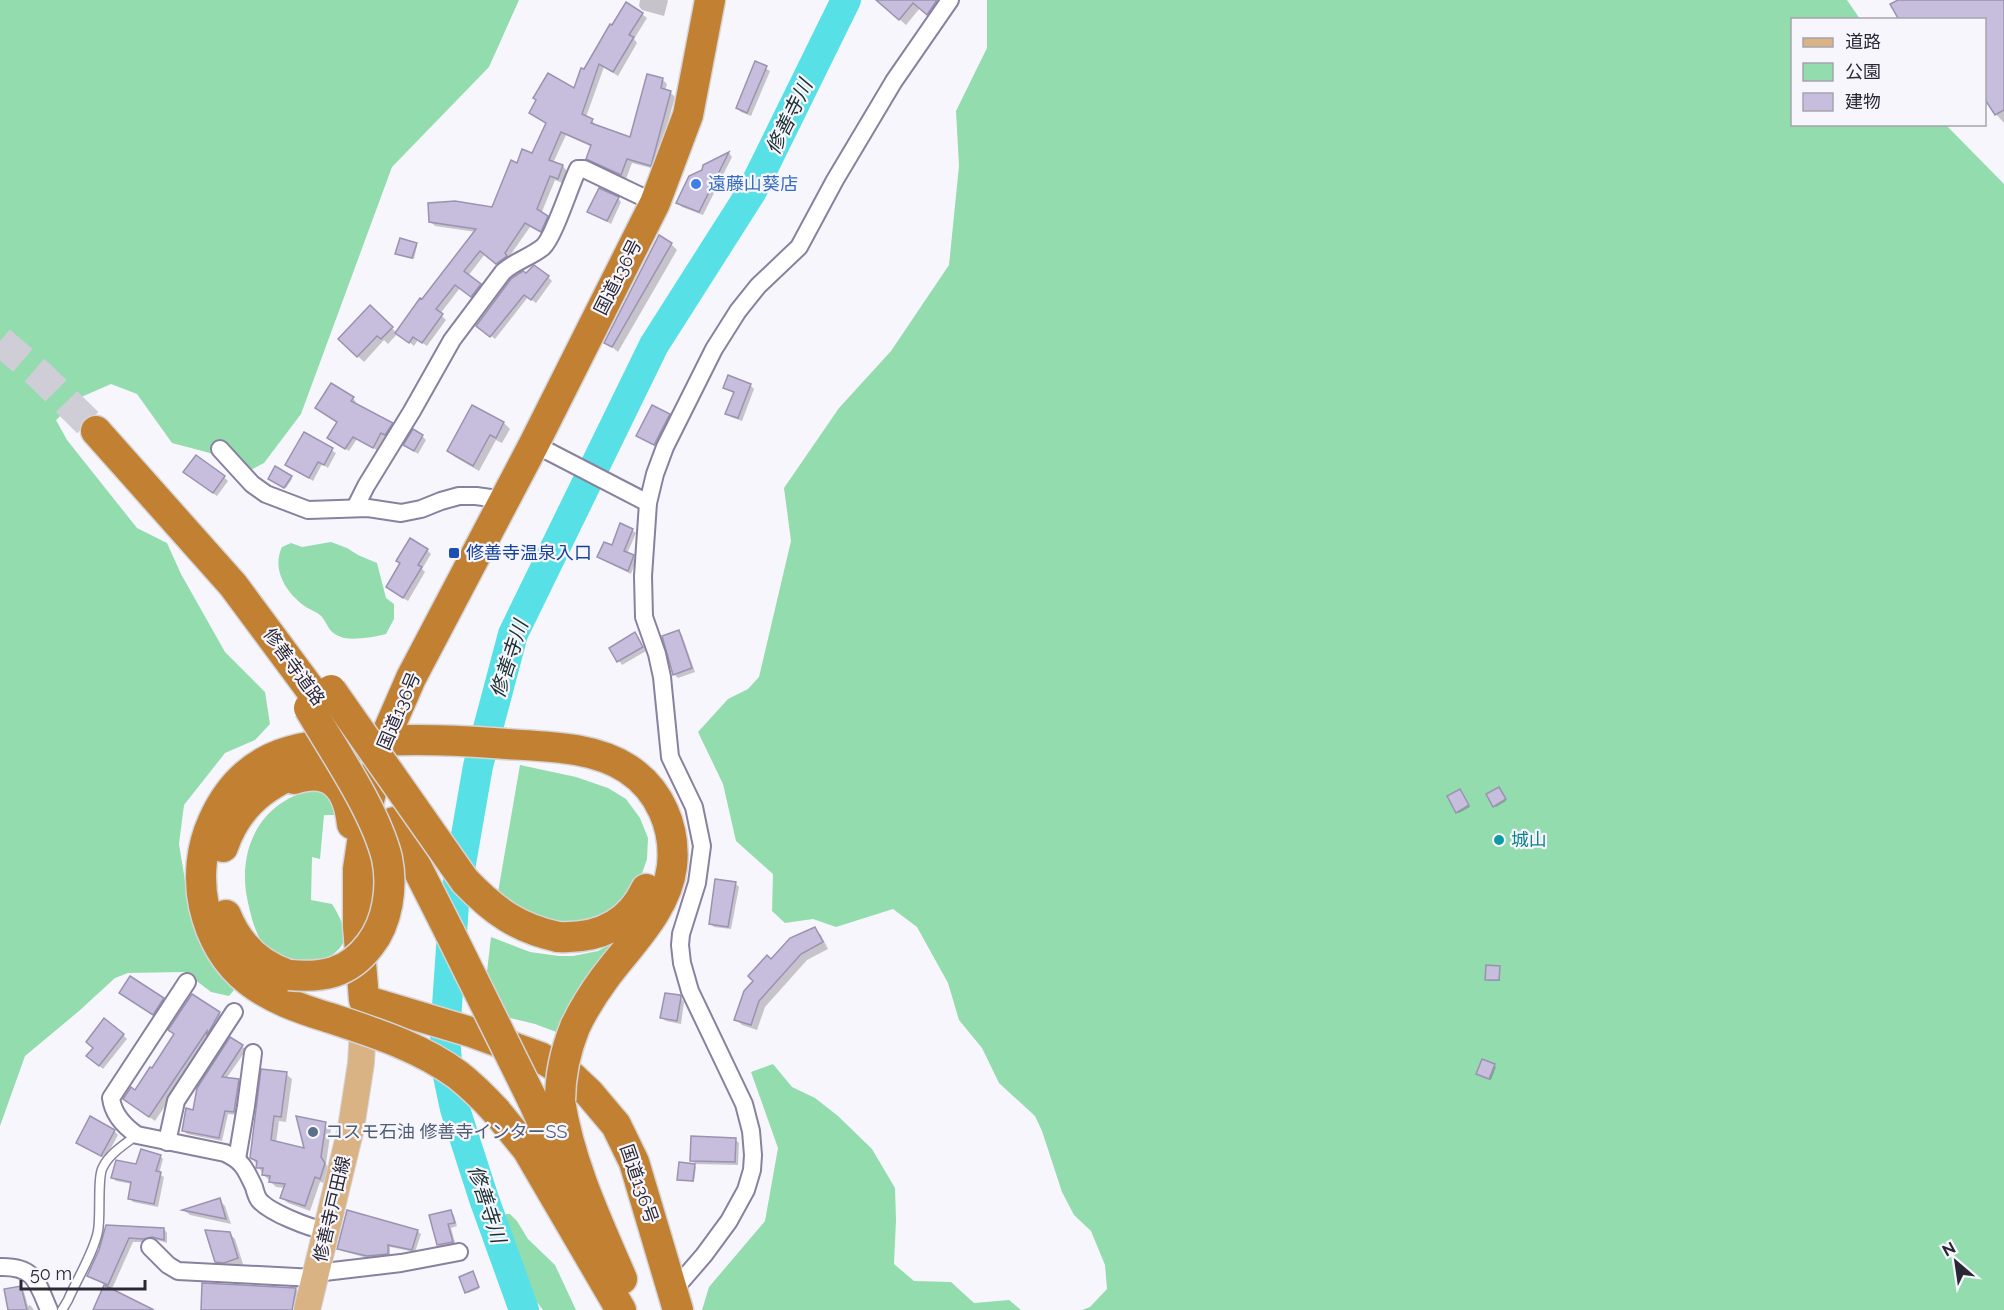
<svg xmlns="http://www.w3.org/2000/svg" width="2004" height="1310" font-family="Raleway,'Noto Sans JP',sans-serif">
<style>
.green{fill:#93dcae}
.shadow{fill:#0003}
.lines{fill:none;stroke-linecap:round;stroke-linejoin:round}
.river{stroke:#57e1e7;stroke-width:30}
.building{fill:#c7bede;stroke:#9b92b1;stroke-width:1.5}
.highway-tunnel{stroke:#cfcdd5;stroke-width:30;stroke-dasharray:30 15;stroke-linecap:butt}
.lane-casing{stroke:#88819f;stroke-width:11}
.street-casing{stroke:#88819f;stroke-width:20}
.primary-casing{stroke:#d5d4d7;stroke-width:28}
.highway-casing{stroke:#d5d4d7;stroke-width:33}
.lane{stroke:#fff;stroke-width:8}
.street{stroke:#fff;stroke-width:16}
.primary{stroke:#dab384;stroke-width:26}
.highway{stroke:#c18032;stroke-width:30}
.highway-bridge-casing{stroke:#d5d4d7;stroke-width:33;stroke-linecap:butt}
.highway-bridge{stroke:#c18032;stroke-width:30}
.shop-dot{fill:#3f7fe0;stroke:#f8f6fd;stroke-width:2}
.transit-dot{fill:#1a4fb4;stroke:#f8f6fd;stroke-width:2}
.culture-dot{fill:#0f9aa8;stroke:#f8f6fd;stroke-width:2}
.service-dot{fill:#5c6f8a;stroke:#f8f6fd;stroke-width:2}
.labels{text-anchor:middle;stroke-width:4.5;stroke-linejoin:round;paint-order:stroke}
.shop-label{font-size:18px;fill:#366cbe;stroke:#f8f6fd;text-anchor:start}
.street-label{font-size:18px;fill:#2b2835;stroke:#f8f6fd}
.transit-label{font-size:18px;fill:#164399;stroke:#f8f6fd;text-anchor:start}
.culture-label{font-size:18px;fill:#0d838f;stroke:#f8f6fd;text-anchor:start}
.service-label{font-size:18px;fill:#4e5e75;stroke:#f8f6fd;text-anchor:start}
.water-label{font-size:20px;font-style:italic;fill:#193132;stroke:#f8f6fd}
</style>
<rect width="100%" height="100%" fill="#f8f6fd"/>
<g class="green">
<polygon points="0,0 519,0 489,67 392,167 301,414 264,463 249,471 225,457 172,443 137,394 111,384 79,398 56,420 67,440 137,528 167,543 181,574 225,652 265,692 270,724 255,740 225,753 184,805 179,844 189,905 234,990 229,996 211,992 185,972 128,973 115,978 79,1011 25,1056 0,1126"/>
<polygon points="987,0 1847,0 1860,19 1792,20 1792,124 1946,125 2004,184 2004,1310 1082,1310 1090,1307 1107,1289 1105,1265 1091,1231 1074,1215 1062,1192 1042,1131 1035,1116 999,1083 982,1048 959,1020 948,983 917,927 893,909 836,927 813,919 785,923 772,911 773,874 736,841 723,784 698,732 728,699 748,689 759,677 791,541 784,488 839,408 891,351 949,265 959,166 956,111 987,48"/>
<path d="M331,542l16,6 11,7 19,8 9,35 8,6v15l-8,15c-10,3 -37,7 -45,3 -13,-5 -12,-11 -19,-20 -3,-4 -11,-7 -16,-10 -19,-13 -35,-37 -24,-60l9,-4 11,4z"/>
<polygon points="520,765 576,777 608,788 626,799 640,818 648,838 647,859 639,882 627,902 593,920 549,926 497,898"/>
<path d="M321,789l14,14 -1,12h-10l-4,44 -8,-2 -1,43 21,4c24,38 12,48 -25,63 -10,-3 -26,-6 -35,-12 -9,-5 -19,-30 -21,-40 -3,-12 -6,-24 -6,-37 -1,-47 29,-84 76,-89z"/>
<polygon points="491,937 530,952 559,956 573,956 598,951 619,939 559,1033 535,1024 506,1017 486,980"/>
<polygon points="773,1064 792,1087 815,1098 838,1116 872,1149 895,1188 896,1220 894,1264 914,1281 951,1282 974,1303 1009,1300 1021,1310 702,1310 709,1287 765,1221 778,1148 751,1072"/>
<polygon points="506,1214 510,1214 517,1221 528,1239 555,1265 576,1310 543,1310 530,1293 519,1273 513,1236 503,1220"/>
</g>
<g class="shadow">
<polygon points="640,0 667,0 668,1 664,16 642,10 639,6"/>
<polygon points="887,0 938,0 944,6 934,19 920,8 906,25 890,11"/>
<polygon points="1901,0 2004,0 2004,123 1996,114 1989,103 1984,105 1984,20"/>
<polygon points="642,14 647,18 634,39 637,43 618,76 604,67 586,117 592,120 596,126 631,139 662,79 667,84 665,91 670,92 675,97 655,169 632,163 626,179 592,163 587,158 592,147 566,135 553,163 563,166 567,171 562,183 555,180 541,214 552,221 545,235 530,227 502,267 485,254 468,276 484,289 476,300 460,288 440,314 446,320 427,346 418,340 414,346 398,333 388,344 384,340 364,362 340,339 370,307 397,333 476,232 435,226 430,221 493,209 518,165 533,155 547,124 530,112 574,90 585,71"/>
<polygon points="756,63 770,71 751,116 741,112 737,108"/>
<polygon points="729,153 732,157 703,215 682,207 678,203 704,171 704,166"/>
<polygon points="618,198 621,202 611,224 589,211"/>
<polygon points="416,244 417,246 414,259 398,255"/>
<polygon points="671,244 677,250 618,352 606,342"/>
<polygon points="548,277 552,281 536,303 528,297 495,339 478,325"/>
<polygon points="750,385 754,389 742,421 731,417 727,413 735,394 725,388"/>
<polygon points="353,398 356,402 355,404 395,427 389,438 385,436 377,450 357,439 349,451 332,441 338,423 320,411"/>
<polygon points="473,407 504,423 510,429 502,443 496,440 479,471 455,457 448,451"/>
<polygon points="669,415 673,419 658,448 638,435"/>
<polygon points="304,434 336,453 328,468 322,464 313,481 287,464"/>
<polygon points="422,436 426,440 418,454 405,445"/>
<polygon points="189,476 224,477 228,481 217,496"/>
<polygon points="291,477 292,479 286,488 271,480"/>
<polygon points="632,530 636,533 627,554 636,560 631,574 602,560 598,557"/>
<polygon points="427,550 431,554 422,569 425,572 408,601 391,591 388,587"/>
<polygon points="678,631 682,635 695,672 678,678 674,674"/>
<polygon points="638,638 646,651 622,665 611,648"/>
<polygon points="1500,791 1506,801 1496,807 1494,806"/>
<polygon points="1461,792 1470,807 1459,813 1457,812"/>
<polygon points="717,881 736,884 739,887 731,929 714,927 711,924"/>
<polygon points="815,929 821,935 828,949 807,960 765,1007 757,1030 742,1025 736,1019 771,961"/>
<polygon points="1499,967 1500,969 1500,981 1488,981 1487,979"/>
<polygon points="121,993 163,999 167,1003 157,1018"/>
<polygon points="680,997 684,1002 681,1024 666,1021 662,1018"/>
<polygon points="219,1013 224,1017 155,1121 124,1099 135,1092 175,1035"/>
<polygon points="123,1035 127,1039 103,1069 92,1060 94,1048"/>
<polygon points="242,1046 246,1050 226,1079 238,1081 242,1085 238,1115 228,1114 222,1141 187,1134 183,1130 195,1112"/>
<polygon points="1483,1060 1496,1067 1491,1080 1479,1075"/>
<polygon points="286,1074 292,1079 286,1122 279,1121 276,1143 306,1150 326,1124 331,1129 326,1164 330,1170 325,1183 320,1182 310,1211 288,1203 282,1198 285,1188 276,1187 263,1174 252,1158"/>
<polygon points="114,1131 118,1135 105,1159 78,1143"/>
<polygon points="735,1139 739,1143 738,1165 695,1164 691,1160"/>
<polygon points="160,1156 163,1159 159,1174 164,1177 158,1207 133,1202 130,1198 132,1184 116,1181 113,1178"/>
<polygon points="694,1165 696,1167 694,1182 678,1179"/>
<polygon points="219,1200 225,1206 231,1224 190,1215 185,1211"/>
<polygon points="450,1211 454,1215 457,1226 451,1228 456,1246 442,1249 438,1245"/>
<polygon points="107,1226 164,1229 167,1233 167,1243 157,1240 148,1242 133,1242 111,1291 136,1310 94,1310 105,1285 89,1275 100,1250"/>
<polygon points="417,1231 421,1234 415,1252 390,1247 390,1257 371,1259 342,1251 339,1248"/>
<polygon points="229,1233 235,1239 243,1264 230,1268 223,1268 216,1262"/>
<polygon points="474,1274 479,1289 468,1293 466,1292"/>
<polygon points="20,1288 24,1292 28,1306 30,1305 34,1310 10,1310"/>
<polygon points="296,1289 299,1293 296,1310 202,1310"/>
</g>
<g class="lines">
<polyline class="river" points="524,1310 484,1199 455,1109 448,1076 445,1035 454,904 478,766 513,634 654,345 752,191 846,0"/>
</g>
<g class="building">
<polygon points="876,0 937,0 927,15 913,3 899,20"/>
<polygon points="1898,0 2004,0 2004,110 1995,115 1984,98 1984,20 1899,20 1890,4"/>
<polygon points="626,2 643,13 629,35 634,37 613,72 599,64 582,114 593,119 591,123 630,137 647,74 663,78 661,88 671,91 651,166 627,159 621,175 586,159 591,145 561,132 549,160 563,165 558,179 550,176 537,209 548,216 541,232 525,223 505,253 507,256 496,264 480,251 464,271 481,284 471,297 455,285 436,309 443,314 422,343 413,337 409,343 395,333 420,298 422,299 476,229 429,222 428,203 455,201 492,207 511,160 517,163 522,149 532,153 546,123 529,113 536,100 533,98 548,73 574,88 581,68 584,69 610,24 612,25"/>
<polygon points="755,61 767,66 747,113 736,108"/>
<polygon points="729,152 699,212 676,203 689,176 702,170 703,165"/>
<polygon points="599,188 619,197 607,221 587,212"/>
<polygon points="659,235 672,243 612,347 604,343"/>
<polygon points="400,238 417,243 412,258 395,254"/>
<polygon points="534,265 549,276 531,300 524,295 490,337 476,326 511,279 523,271 526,273"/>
<polygon points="370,305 393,327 381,339 377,336 357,357 338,339"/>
<polygon points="728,375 751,384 738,418 725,414 734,392 723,388"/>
<polygon points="331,383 354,397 351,401 393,423 385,435 381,433 373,448 353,437 345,449 327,438 337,422 315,408"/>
<polygon points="472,405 504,422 496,438 490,435 473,466 447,451"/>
<polygon points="652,405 670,414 654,445 636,436"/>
<polygon points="413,429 423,435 414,451 403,445"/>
<polygon points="304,432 333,448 324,465 318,462 309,478 285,465"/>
<polygon points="196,455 225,476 213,493 183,472"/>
<polygon points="275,466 292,476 284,488 268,479"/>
<polygon points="620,523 633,529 624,551 634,555 628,571 597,557 604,542 612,545"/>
<polygon points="410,538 428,549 418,565 422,567 403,598 386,587 400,563 396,561"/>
<polygon points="679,630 692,668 673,675 662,636"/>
<polygon points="635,632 643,647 617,662 609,648"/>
<polygon points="1499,787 1506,799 1493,807 1486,794"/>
<polygon points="1460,789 1469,805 1456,813 1447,796"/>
<polygon points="715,879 736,882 728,927 709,924"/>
<polygon points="815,927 823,942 801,954 759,1001 751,1025 734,1020 744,991 753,981 748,976 767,955 771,959 790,938"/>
<polygon points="1486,965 1500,966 1499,980 1485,980"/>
<polygon points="130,976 164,998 153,1015 119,993"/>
<polygon points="665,993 680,995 681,997 677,1021 660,1018"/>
<polygon points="192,994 220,1012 207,1035 207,1031 149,1117 123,1099 131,1087 135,1090 150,1067 152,1068 174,1034 168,1030"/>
<polygon points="104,1018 124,1034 99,1066 86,1056 93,1048 86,1042"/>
<polygon points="230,1037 243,1045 222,1077 239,1079 234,1112 225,1111 219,1138 182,1131 186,1108 193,1110 197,1088"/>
<polygon points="1482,1059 1495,1064 1489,1079 1476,1074"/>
<polygon points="261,1069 287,1072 281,1117 274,1116 271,1140 304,1148 296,1116 326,1122 321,1157 325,1163 320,1179 315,1177 305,1206 280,1198 285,1184 269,1182 270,1176 262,1175 263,1168 256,1168 257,1161 250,1158"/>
<polygon points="90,1116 115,1130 101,1156 76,1143"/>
<polygon points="691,1136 736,1138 735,1162 690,1161"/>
<polygon points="141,1149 161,1155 156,1171 161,1172 154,1204 128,1199 131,1182 111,1178 116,1160 136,1164"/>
<polygon points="679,1162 695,1164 693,1181 677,1180"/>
<polygon points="220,1198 226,1219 182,1210"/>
<polygon points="347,1210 418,1230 412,1250 388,1245 388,1254 367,1256 337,1249"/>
<polygon points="451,1210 455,1223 448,1224 453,1242 437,1245 429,1215"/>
<polygon points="106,1225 164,1228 164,1240 152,1237 143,1239 129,1238 108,1285 87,1276 99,1250"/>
<polygon points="205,1230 230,1232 238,1258 224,1263 215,1262"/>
<polygon points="473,1271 479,1287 465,1293 459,1277"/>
<polygon points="202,1283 296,1288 292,1310 201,1310"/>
<polygon points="104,1285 154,1310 93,1310"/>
<polygon points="21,1286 27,1310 8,1310 4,1289"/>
</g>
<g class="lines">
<polyline class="highway-tunnel" points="0,341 40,375 96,431"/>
<defs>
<path id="lane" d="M62,1310l6,-10c9,-21 26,-48 30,-69 3,-15 -1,-55 5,-64 6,-13 23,-24 34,-32"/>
<g id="street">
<polyline points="534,444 648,503"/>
<polyline points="220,449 252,484 266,494 308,510 368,508 401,513 421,509 441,501 459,496 476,496 505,500"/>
<path d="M355,508l11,-22 46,-75 40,-71 51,-68c12,-11 28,-15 40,-25 11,-10 27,-62 35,-78h6l71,34"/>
<path d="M187,982l-76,116c2,16 13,28 26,37l88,18c18,8 21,17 29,34 1,4 3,10 5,13 11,13 51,28 67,31"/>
<polyline points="167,1142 176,1101 234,1012"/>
<polyline points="237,1159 246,1106 253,1053"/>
<polyline points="150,1247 168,1265 178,1271 315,1278"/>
<path d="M0,1267c35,-1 37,15 49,43"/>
<polyline points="316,1273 401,1263 459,1252"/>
<polyline points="672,1292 704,1255 729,1221 746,1190 752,1170 753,1155 751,1131 744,1104 690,991 682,963 680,945 681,934 697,883 702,846 694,807 670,757 662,677 657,654 644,617 643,576 648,503 655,474 665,447 714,349 738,311 758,286 799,247 835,180 894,81 950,0"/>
</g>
<polyline id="primary" points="307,1310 351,1128 361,1063 364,1010"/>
<g id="highway">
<polyline points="96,431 233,585 319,701"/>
<path d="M294,779c38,-12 54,9 58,45"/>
<polyline points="394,822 450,933"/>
<path d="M223,847c20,-60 68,-74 123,-93"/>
<path d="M226,915c12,30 32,50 63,60"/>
<path d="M558,937c39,2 71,-11 88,-48"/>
<path d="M330,1018c-63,-19 -110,-41 -126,-112 -6,-28 -3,-59 9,-85 33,-74 92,-77 163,-80 39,-2 78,-1 117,2 44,4 97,1 135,26 32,21 48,59 44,97 -5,44 -43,79 -68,113 -11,15 -21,31 -29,48"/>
<polyline points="532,1099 581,1206"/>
<path d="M560,1101c10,63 37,120 62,178"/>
<polyline points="496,1111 527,1149 621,1310"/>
<polyline points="678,1310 634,1162 616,1125 589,1093 572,1077 540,1057 471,1032 364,1000 358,926 358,869 367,809 384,740 411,678 534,444 655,203 688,115 710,0"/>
</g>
</defs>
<use href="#lane" class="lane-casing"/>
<use href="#street" class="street-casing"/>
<use href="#primary" class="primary-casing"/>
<use href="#highway" class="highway-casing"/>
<use href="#lane" class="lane"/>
<use href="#street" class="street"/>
<use href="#primary" class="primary"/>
<use href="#highway" class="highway"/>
<defs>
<g id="highway-bridge">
<path d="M331,690l134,191c29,30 52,47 93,56"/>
<polyline points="450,933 532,1099"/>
<path d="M289,975c33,3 59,-1 81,-30 18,-23 23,-58 17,-87 -12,-48 -53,-107 -78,-150"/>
<path d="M330,1018c45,15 90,29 128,57 14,11 26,23 38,36"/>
<path d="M560,1101c0,-27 5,-49 15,-74"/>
</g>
</defs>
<use href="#highway-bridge" class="highway-bridge-casing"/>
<use href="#highway-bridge" class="highway-bridge"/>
</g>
<circle class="shop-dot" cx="696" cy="184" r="6"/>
<rect class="transit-dot" x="448" y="547" width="12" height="12" rx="3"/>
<circle class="culture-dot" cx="1499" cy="840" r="6"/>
<circle class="service-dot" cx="313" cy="1132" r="6"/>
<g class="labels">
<g class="shop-label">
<text x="708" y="190">遠藤山葵店</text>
</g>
<g class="street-label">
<text transform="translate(618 277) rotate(-63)" y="6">国道136号</text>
<text transform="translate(294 667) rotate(54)" y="6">修善寺道路</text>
<text transform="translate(399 711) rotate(-67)" y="6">国道136号</text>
<text transform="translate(639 1184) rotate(71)" y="6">国道136号</text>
<text transform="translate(332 1209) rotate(-77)" y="6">修善寺戸田線</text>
</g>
<g class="transit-label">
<text x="466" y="559">修善寺温泉入口</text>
</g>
<g class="culture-label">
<text x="1511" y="846">城山</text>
</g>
<g class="service-label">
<text x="325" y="1138">コスモ石油 修善寺インターSS</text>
</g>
<g class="water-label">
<text transform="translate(789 117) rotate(-64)" y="7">修善寺川</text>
<text transform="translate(509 659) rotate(-72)" y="7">修善寺川</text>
<text transform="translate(487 1204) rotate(72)" y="7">修善寺川</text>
</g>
</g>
<rect x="1791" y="18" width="195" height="108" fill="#f8f6fd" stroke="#a6a4ad" stroke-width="1.5"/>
<rect x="1803" y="38" width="30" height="9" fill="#dab384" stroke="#a6a4ad" stroke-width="1.5"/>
<text x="1845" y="48" font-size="18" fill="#2b2835">道路</text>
<rect x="1803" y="63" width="30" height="18" fill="#93dcae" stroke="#a6a4ad" stroke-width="1.5"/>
<text x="1845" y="78" font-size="18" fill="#2b2835">公園</text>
<rect x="1803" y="93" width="30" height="18" fill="#c7bede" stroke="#a6a4ad" stroke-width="1.5"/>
<text x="1845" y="108" font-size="18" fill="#2b2835">建物</text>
<g transform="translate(1956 1262) rotate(331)" stroke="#f8f6fd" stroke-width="4.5" paint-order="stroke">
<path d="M0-4.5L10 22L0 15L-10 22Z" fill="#2b2835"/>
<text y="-9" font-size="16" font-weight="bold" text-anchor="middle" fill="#2b2835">N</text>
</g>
<path d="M21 1280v9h124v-9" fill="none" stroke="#2b2835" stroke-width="3"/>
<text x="30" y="1280" font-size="18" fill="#2b2835" stroke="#f8f6fd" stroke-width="4.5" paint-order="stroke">50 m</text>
</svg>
